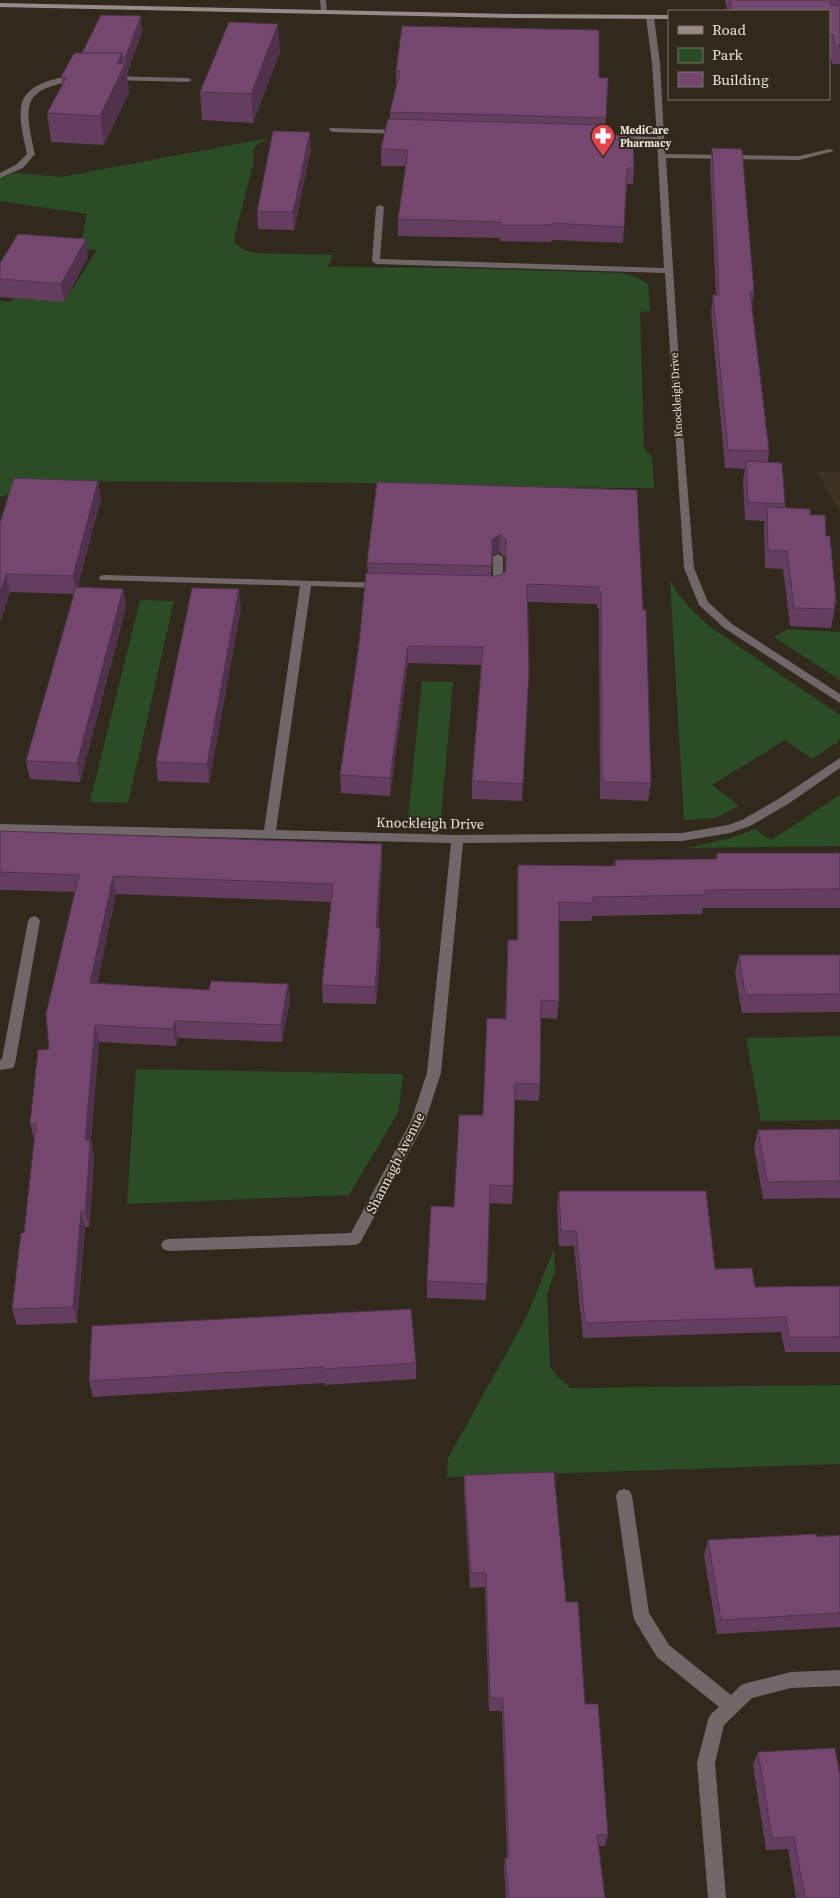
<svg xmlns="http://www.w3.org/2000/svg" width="840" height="1898" font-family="'Source Serif 4',serif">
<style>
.education{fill:#3f3225}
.green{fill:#2a4d25}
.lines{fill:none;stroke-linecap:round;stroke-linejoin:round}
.minor{fill:#706768;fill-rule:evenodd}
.secondary{fill:#988a8a;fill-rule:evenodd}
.wall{fill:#643e5f;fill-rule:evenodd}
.shaded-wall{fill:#51324d}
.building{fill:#74486e;stroke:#51324d}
.labels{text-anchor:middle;stroke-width:4;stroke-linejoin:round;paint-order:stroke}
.far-poi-label{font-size:11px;font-weight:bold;fill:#eae5dc;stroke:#30291c;text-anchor:start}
.far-street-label{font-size:11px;fill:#eae5dc;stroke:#30291c}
.street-label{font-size:14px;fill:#eae5dc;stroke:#30291c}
</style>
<rect width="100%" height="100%" fill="#30291c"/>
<polygon class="education" points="817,472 840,472 840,512"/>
<g class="green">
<polygon points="270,138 259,143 253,150 254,161 235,235 234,242 244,250 254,253 333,255 328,267 457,268 623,273 636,277 648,284 650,311 640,312 644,448 652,457 654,488 507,487 359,483 63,481 39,484 0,497 0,301 10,302 14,298 64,302 97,250 80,248 87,214 0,201 0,178 16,173 61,177"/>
<path d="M670,580c10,20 25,34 43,49l127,86v23l-2,4 -26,17 -27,-19 -73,45 27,21 -23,12 -32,2z"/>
<polygon points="140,600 174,601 128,803 90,802"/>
<polygon points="788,629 840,632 840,680 774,637"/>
<polygon points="422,681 453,682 441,818 408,817"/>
<polygon points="840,795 840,846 687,848 731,838 755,829 771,840"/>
<polygon points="840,1036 840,1120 761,1121 746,1038"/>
<polygon points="136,1069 403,1074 398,1113 349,1195 127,1204"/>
<polygon points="554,1249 555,1271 547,1294 550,1367 559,1378 571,1388 840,1385 840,1464 447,1477 448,1458 526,1318"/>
</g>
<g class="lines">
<g class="minor">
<polygon points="320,0 326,0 327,12 321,11"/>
<polygon points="650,15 654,17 660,63 665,154 799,156 830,149 834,151 799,160 666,158 685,458 694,568 708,602 732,624 840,694 840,703 724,628 699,605 684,568 665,273 376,264 372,261 376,207 380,205 384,207 380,259 664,268 657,141 618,140 614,138 618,136 657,137 652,63 646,17"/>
<path d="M78,75l4,2 -1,2c-58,11 -58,20 -46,75l-12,14 -23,10v-5l17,-9 10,-10c-3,-15 -8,-32 -6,-47 3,-24 38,-30 57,-32z"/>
<polygon points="108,76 188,78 192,80 188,82 111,80 107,78"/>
<polygon points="330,128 400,130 404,132 400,134 333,132 329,130"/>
<polygon points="498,554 503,557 503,589 502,591 494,592 489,589 493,586 493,557"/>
<polygon points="104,575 385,583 386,585 381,588 311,586 276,830 457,835 682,833 728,825 742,820 780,798 840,758 840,768 788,804 750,826 730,833 682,841 463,843 441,1073 425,1122 360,1243 355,1245 168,1251 163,1249 161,1245 163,1241 168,1239 351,1233 411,1121 427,1073 451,843 0,832 0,824 264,830 300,586 100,580 99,578 100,576"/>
<polygon points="34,916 38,918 40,921 15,1064 13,1068 0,1070 0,1060 2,1059 28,921 30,918"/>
<polygon points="624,1489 630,1491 632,1496 649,1613 669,1645 731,1695 741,1685 747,1683 791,1672 840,1670 840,1686 791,1688 752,1698 724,1725 715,1763 726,1898 708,1898 697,1763 708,1720 711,1714 719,1707 657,1657 635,1621 633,1615 616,1496 618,1491"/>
</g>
<polygon class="secondary" points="0,3 514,14 669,15 669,19 514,18 0,7"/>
</g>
<g class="wall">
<polygon points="725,0 840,0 840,64 832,64 830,53 829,53 829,11 727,11"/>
<polygon points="142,32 127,74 129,92 104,145 51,142 47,113 62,85 61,77 82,53"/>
<polygon points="280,52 253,123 202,120 200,92"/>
<polygon points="396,71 608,78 605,135 634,168 633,184 627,184 623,243 552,240 551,242 500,241 500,238 398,236 398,219 406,166 381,166 381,149 390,119 390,112 396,86"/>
<polygon points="712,148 754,291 752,305 769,451 768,462 785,504 785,508 810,515 826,536 836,602 831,628 790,626 783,569 765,568 764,525 765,521 745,520 743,480 745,469 725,468 711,312 713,295 716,295 710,165"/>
<polygon points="311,149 294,230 258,229 257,212"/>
<polygon points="88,257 64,302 0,297 0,263"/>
<polygon points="98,481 101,499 77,587 123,589 126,607 80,782 30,779 26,761 75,594 10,592 0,622 0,523"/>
<path d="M637,490l14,293 -3,18 -48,-2 -1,-191h-2v-4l-69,-2 1,69 -7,130 -50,-2v-18l9,-116 -73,-2 -18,133 -49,-3 -1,-18 19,-131 9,-71 -1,-10zM499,552l6,5v15l-6,4h-8l1,-19z"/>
<polygon points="241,608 209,783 158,781 156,762"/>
<polygon points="0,831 382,861 378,928 381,946 376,1004 323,1003 322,985 332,902 116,894 97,983 209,990 288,984 290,1001 282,1042 178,1038 176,1046 99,1042 91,1140 94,1156 92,1192 89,1227 85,1227 77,1323 17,1325 12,1309 24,1233 34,1139 30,1124 49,1049 75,892 0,890"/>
<polygon points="717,853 840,853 840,908 703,908 702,914 592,916 591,921 559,921 559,1001 557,1019 540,1018 540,1084 539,1101 514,1100 513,1186 512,1204 489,1203 486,1300 427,1298 427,1281 454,1207 483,1115 505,1019 508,940 517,940 517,883 518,865 614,866 615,860 716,859"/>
<polygon points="739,955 840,955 840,1012 742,1013 735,973"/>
<polygon points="840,1129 840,1198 763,1199 754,1147 758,1130"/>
<polygon points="559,1191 715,1269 755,1287 840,1286 840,1352 785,1352 781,1332 583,1338 574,1246 559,1246 557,1206"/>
<polygon points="92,1326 416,1363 416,1379 325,1385 325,1383 93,1397 89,1381"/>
<polygon points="464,1475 566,1602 608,1834 605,1846 599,1846 605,1898 506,1898 504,1869 505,1858 507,1858 502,1711 489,1711 485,1587 470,1588 464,1491"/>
<polygon points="840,1535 840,1627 717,1634 704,1555 708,1540"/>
<polygon points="758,1752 840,1898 796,1898 788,1849 766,1850 753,1765"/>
</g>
<g class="shaded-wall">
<polygon points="141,16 142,32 127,75 125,58"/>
<polygon points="278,24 280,52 253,123 251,94"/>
<polygon points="122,53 123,68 125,64 129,92 104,145 100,116"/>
<polygon points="310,132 311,149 294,230 293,212"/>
<polygon points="86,239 88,257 64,302 61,284"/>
<polygon points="98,481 101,499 76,594 73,576"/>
<polygon points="500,535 499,552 491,557 492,539"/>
<polygon points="6,574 10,592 0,622 0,592"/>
<polygon points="123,589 126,607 80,782 77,763"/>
<polygon points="239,589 241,608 209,783 207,764"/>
<polygon points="408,646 408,663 390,796 390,778"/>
<polygon points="382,844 382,861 377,946 376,928"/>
<polygon points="113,876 116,894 94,1000 90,983"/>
<polygon points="380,928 381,946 376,1004 375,987"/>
<polygon points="288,984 290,1001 282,1042 281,1025"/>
<polygon points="175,1021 178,1038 176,1046 173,1029"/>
<polygon points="95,1025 99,1042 91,1140 94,1156 89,1227 85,1211 85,1140"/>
<polygon points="81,1211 85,1227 77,1323 73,1307"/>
</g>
<g class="building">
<polygon points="730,0 830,0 831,5 840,6 840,45 835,45 833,34 829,34 829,11 731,11"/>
<polygon points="101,15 141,16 125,58 122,58 122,53 82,53"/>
<polygon points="229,22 278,24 251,94 200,92"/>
<polygon points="402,26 599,30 599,78 608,78 606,118 390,112 400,71 396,71"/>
<polygon points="74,53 122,53 117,64 125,64 100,116 47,113 66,78 61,77"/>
<polygon points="388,119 606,125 605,135 633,135 634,168 627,168 624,227 552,223 552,225 501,225 501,222 398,219 408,150 381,149"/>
<polygon points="273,131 310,132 293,212 257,212"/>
<polygon points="712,148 742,149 754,291 750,291 769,451 728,450 713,295 719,295"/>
<polygon points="18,234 86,239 61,284 0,279 0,263"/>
<polygon points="746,461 782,463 785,504 748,502"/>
<polygon points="14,478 98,481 73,576 6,574 0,592 0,523"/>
<polygon points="377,482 637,490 643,610 646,610 651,783 602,782 601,591 599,591 599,587 527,584 529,671 523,784 472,781 483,647 408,646 390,778 340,775 359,644 366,573 499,576 506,571 506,539 500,535 492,539 492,566 367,563"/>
<polygon points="767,507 810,509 810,515 825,515 826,536 830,536 836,602 834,602 835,609 794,608 787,551 768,550"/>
<polygon points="76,587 123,589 77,763 26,761"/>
<polygon points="192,588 239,589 207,764 156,762"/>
<polygon points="0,831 382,844 376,928 380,928 375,987 322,985 333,884 113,876 90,983 209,990 211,981 288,984 281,1025 175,1021 173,1029 95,1025 85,1140 90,1140 88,1175 85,1211 81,1211 73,1307 12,1309 21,1233 24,1233 36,1124 30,1124 38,1050 49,1049 46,1014 79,875 0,872"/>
<polygon points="717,853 840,853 840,889 705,890 705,895 593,897 593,903 559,902 559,1001 541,1000 540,1084 515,1083 513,1186 490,1185 487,1284 427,1281 431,1206 454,1207 459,1115 483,1115 487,1018 506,1019 508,940 518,940 518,865 616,866 615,860 717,859"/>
<polygon points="739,955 840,955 840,994 745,995"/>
<polygon points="840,1129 840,1181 767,1182 758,1130"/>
<polygon points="559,1191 706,1191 715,1269 752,1268 755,1287 840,1286 840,1337 789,1337 786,1317 585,1323 576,1231 561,1231"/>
<polygon points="411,1309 416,1363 324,1369 324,1367 89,1381 92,1326"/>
<polygon points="554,1472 566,1602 578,1602 585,1704 598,1704 608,1834 597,1835 605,1898 509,1898 505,1858 509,1858 503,1698 490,1698 486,1573 471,1573 464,1475"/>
<polygon points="816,1534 817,1537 840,1535 840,1613 721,1620 708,1540"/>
<polygon points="835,1748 840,1775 840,1898 805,1898 794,1837 772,1838 758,1752"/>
</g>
<defs>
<symbol id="pharmacy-pin" viewBox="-11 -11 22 30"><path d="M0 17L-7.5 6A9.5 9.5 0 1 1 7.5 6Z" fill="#e0444e" stroke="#30291c"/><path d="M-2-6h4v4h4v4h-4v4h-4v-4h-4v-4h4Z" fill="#fff"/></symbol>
</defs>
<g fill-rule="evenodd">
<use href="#pharmacy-pin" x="589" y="122" width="28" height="38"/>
</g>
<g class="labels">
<g class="far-poi-label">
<text x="620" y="134">MediCare<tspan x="620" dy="13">Pharmacy</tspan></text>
</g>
<g class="far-street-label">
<text transform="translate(676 395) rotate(-93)" y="4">Knockleigh Drive</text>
</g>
<g class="street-label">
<text transform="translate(430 823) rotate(1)" y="5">Knockleigh Drive</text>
<text transform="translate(395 1163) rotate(-63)" y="5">Shannagh Avenue</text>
</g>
</g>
<rect x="668" y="10" width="162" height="90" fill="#30291c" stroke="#7a7469"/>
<rect x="678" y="26" width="25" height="8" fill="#988a8a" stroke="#7a7469"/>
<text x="712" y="35" font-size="15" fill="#eae5dc">Road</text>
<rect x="678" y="48" width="25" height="15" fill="#2a4d25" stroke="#7a7469"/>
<text x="712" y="60" font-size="15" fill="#eae5dc">Park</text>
<rect x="678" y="72" width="25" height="15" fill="#74486e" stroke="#7a7469"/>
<text x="712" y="85" font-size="15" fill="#eae5dc">Building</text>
</svg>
